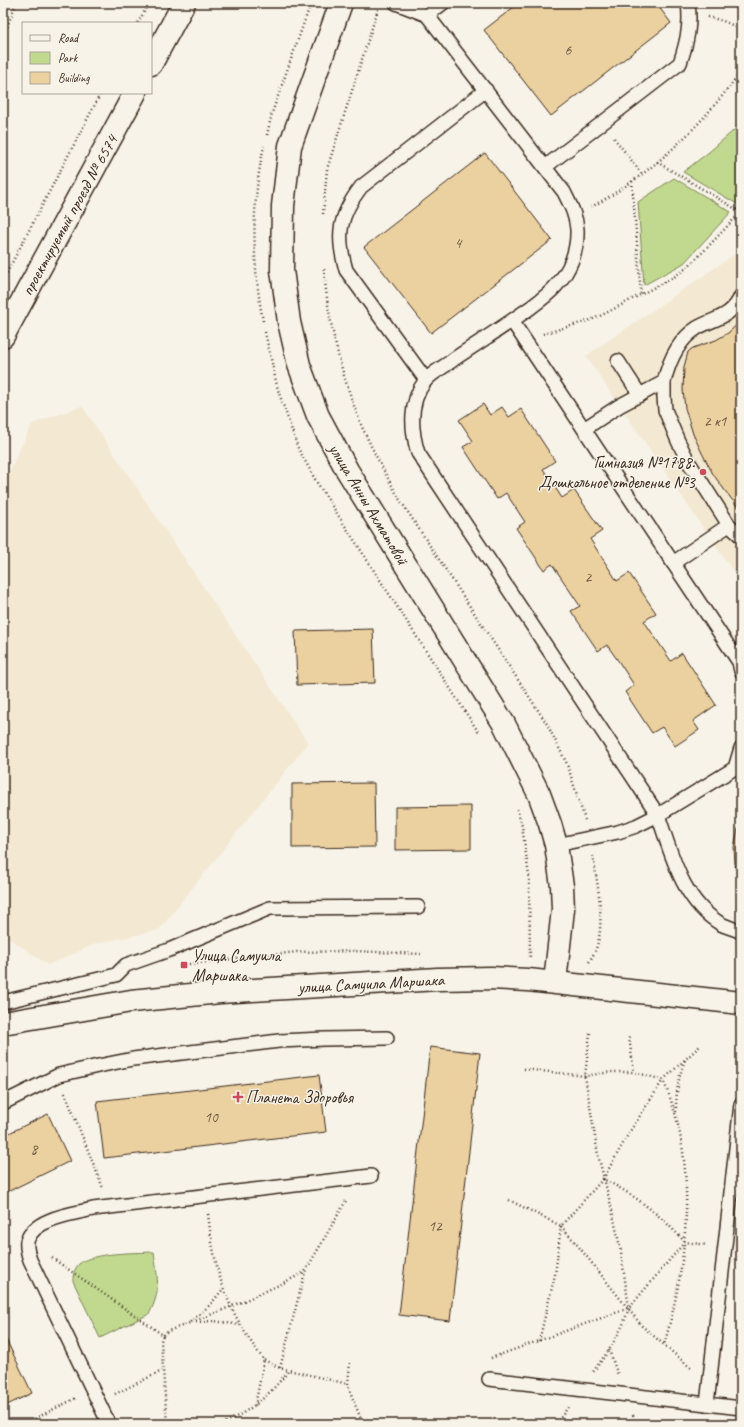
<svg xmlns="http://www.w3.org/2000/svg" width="744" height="1427" font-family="Caveat,sans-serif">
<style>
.built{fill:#f3e8d2}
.green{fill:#c0d98f;stroke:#7e8256}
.building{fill:#ebd0a0;stroke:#3b2a1e}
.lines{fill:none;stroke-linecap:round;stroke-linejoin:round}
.lane-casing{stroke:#3b2a1e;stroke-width:16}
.street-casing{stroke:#3b2a1e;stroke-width:25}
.secondary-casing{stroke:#3b2a1e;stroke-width:25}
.path{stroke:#3b2a1e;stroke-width:2.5;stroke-dasharray:1 3;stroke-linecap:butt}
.lane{stroke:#f7f3e8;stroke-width:13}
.street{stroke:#f7f3e8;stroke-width:22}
.secondary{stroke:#f7f3e8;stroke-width:22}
.poi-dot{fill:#d1495b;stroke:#f7f3e8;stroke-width:1.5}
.labels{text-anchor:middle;stroke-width:3;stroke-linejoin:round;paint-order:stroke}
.number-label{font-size:15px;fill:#67543e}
.street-label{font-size:17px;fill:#3b2a1e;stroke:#f7f3e8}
.poi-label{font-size:17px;fill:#3b2a1e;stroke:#f7f3e8;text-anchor:start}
</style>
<rect width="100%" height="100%" fill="#f7f3e8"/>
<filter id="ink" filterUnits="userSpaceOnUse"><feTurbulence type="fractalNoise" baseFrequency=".025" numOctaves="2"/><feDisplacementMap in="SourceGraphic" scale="8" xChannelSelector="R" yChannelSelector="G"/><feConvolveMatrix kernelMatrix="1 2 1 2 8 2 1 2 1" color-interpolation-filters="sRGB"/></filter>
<g filter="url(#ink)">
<g class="built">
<polygon points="741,250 741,583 586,356"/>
<polygon points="82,406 308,743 159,930 95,944 48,965 3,934 3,485 32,424"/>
</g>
<g class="green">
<polygon points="741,124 741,198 737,204 683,172 709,152"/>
<polygon points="674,178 731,212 684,263 644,285 638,202"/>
<path d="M154,1252c3,24 8,39 -5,62l-49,24 -27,-57c0,-6 1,-12 6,-17 13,-12 57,-11 75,-12z"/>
</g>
<g class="building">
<polygon points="519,3 656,3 671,23 551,116 484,30"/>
<polygon points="485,153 552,240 431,333 364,247"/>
<polygon points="741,321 741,511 726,492 713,474 702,453 693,434 685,408 683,390 684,367 688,352 690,350 693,348 716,340 728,333"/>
<polygon points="483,404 490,415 502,407 509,417 521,409 555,461 543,469 562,498 574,490 602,531 590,539 617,581 629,573 656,613 644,621 671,661 682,653 716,705 693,721 699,730 675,746 662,727 652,733 625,692 634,685 619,662 607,645 598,651 571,611 580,606 552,564 544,570 516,528 525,522 506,493 497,499 463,447 473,441 459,420"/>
<polygon points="373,629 375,683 297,685 295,631"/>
<polygon points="374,783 375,847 292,848 292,784"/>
<polygon points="471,806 471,849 395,850 395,807"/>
<polygon points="741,824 741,880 739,880 735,865 734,847 738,829"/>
<polygon points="430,1047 480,1053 450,1321 399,1315"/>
<polygon points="319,1075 326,1132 104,1158 97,1101"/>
<polygon points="48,1114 70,1161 3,1194 3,1136"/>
<polygon points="3,1333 32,1393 3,1407"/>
</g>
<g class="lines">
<defs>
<g id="lane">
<polyline points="396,3 427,15 443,3"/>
<path d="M427,15l137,177c6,12 12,23 13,37 1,21 -7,42 -22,58 -7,8 -17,15 -25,21 -25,18 -51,34 -76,51 -8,7 -23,14 -29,22 -16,21 -14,49 -7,72l240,362c14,40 24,86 63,109 6,3 14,5 20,8"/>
<path d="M545,167l135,-104c7,-21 11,-38 8,-60"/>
<polyline points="512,321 731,650 739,662 741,671"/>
<polyline points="618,361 640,395"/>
<path d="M426,380l-80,-110c-10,-35 -7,-54 15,-83l125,-97"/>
<polyline points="664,382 664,397 665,410 678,441 688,461 729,525 741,536"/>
<path d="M584,429l35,-23 45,-24c5,-21 14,-42 33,-54 18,-10 35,-11 44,-32"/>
<polyline points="673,563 729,525"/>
<polyline points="735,768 741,748"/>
<polyline points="556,845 618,832 636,826 658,815 735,768 741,769"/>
<polyline points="3,1002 116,975 126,965 169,950 270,908 418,907"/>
<polyline points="3,1103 59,1075 98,1066 133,1059 279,1041 324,1039 387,1038"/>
<polyline points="741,1104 707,1404 741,1408"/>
<polyline points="489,1379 707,1404"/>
<path d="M109,1424l-79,-164c-2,-6 -4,-12 -3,-19 7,-23 46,-27 66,-32l278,-33"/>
</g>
<g id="street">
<polyline points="341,3 290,146 283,206 282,270 289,322 299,365 318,416 347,470 504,724 539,794 550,824 556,845 562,886 563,909 555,982"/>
<polyline points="3,1023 131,1001 220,992 438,979 491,978 528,980 741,1003"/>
</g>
<g id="secondary">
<polyline points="151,64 184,3"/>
<polyline points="3,336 135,93"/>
</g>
</defs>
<use href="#lane" class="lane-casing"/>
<use href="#street" class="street-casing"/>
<use href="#secondary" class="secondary-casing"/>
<g class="path">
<polyline points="708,17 723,21 741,29"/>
<polyline points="138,23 149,3"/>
<polyline points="3,38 16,3"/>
<polyline points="267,135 272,113 311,3"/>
<polyline points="614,138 642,174"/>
<polyline points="657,162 741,212"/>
<polyline points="632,181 641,295"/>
<path d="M591,207c60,-32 111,-81 150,-136"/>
<polyline points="323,214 327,169 378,9"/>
<path d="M324,269c4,55 18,109 39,160 11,24 24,48 37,71l147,224 20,40 18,56"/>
<polyline points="3,280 101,93"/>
<path d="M263,321c-11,-58 -12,-117 1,-175"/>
<polyline points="265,332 278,390 298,448 316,481 479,733"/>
<polyline points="543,334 591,320 606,313 674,277 685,269 699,256 741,212"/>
<polyline points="517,809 522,826 529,876 530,957"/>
<path d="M589,962c3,-5 6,-10 8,-16 8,-26 0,-64 -4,-90"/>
<polyline points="189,964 297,952 354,951 421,954"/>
<polyline points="590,1033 585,1076 598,1155 612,1210 621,1252 629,1308 622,1327 609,1350 593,1372"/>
<polyline points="629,1037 634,1072"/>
<path d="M524,1069l61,7 26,-4h23l29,8c36,80 25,183 1,265"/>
<polyline points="3,1070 6,1073"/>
<polyline points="65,1093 103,1188"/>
<path d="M676,1112c0,-19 2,-34 9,-52"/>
<polyline points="603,1179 629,1133 663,1080 701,1045"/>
<path d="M509,1200l52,26 42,-47c34,17 57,36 82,63l22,3"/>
<path d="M208,1214c7,61 19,97 56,146l-9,46"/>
<polyline points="561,1226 579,1247 642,1326 691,1368"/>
<polyline points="52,1258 163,1335 161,1341 167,1424"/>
<polyline points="190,1322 210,1305 223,1289"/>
<polyline points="196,1322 214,1321 240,1325"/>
<path d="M163,1335l5,-4c47,-17 92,-36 137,-59"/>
<polyline points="539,1341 555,1275 561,1226"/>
<polyline points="609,1350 618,1375"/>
<polyline points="491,1358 629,1308 684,1243"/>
<polyline points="264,1360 280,1368 348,1384"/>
<polyline points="350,1363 348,1384 352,1397 363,1424"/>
<polyline points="280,1368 305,1272 347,1199"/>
<polyline points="115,1394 162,1371"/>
<polyline points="633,1415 636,1424"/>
<polyline points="24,1424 76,1398"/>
<path d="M222,1424c30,-14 47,-28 67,-54"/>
<polyline points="556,1424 568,1407"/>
</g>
<use href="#lane" class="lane"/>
<use href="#street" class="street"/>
<use href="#secondary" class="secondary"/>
</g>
</g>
<g class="poi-dot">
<circle cx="703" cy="472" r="4"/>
<rect x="180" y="961" width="8" height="8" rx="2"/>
<path d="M236 1091h4v4h4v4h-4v4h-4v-4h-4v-4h4z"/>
</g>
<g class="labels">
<g class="number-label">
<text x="568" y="55">6</text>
<text x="458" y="248">4</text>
<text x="715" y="426">2 к1</text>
<text x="588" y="582">2</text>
<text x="211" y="1122">10</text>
<text x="34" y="1154">8</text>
<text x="435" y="1231">12</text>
</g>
<g class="street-label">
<text transform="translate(69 215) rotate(-61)" y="6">проектируемый проезд № 6574</text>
<text transform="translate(369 504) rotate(59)" y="6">улица Анны Ахматовой</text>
<text transform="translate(371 983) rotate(-3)" y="6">улица Самуила Маршака</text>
</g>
<g class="poi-label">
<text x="695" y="468" text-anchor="end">Гимназия №1788.<tspan x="695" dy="20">Дошкольное отделение №3</tspan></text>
<text x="192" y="961">Улица Самуила<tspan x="192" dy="20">Маршака</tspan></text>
<text x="246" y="1103">Планета Здоровья</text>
</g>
</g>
<rect width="744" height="1427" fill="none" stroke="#f7f3e8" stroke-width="16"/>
<rect x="8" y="8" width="728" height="1411" fill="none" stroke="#3b2a1e" stroke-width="1.5" filter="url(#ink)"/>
<rect x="22" y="22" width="130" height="72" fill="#f7f3e8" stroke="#aca397"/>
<rect x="30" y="35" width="20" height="6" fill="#f7f3e8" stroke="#aca397"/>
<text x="58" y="42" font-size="12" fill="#3b2a1e">Road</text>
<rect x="30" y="52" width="20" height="12" fill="#c0d98f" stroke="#aca397"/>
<text x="58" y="62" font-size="12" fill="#3b2a1e">Park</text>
<rect x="30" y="72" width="20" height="12" fill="#ebd0a0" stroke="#aca397"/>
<text x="58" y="82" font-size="12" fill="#3b2a1e">Building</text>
</svg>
